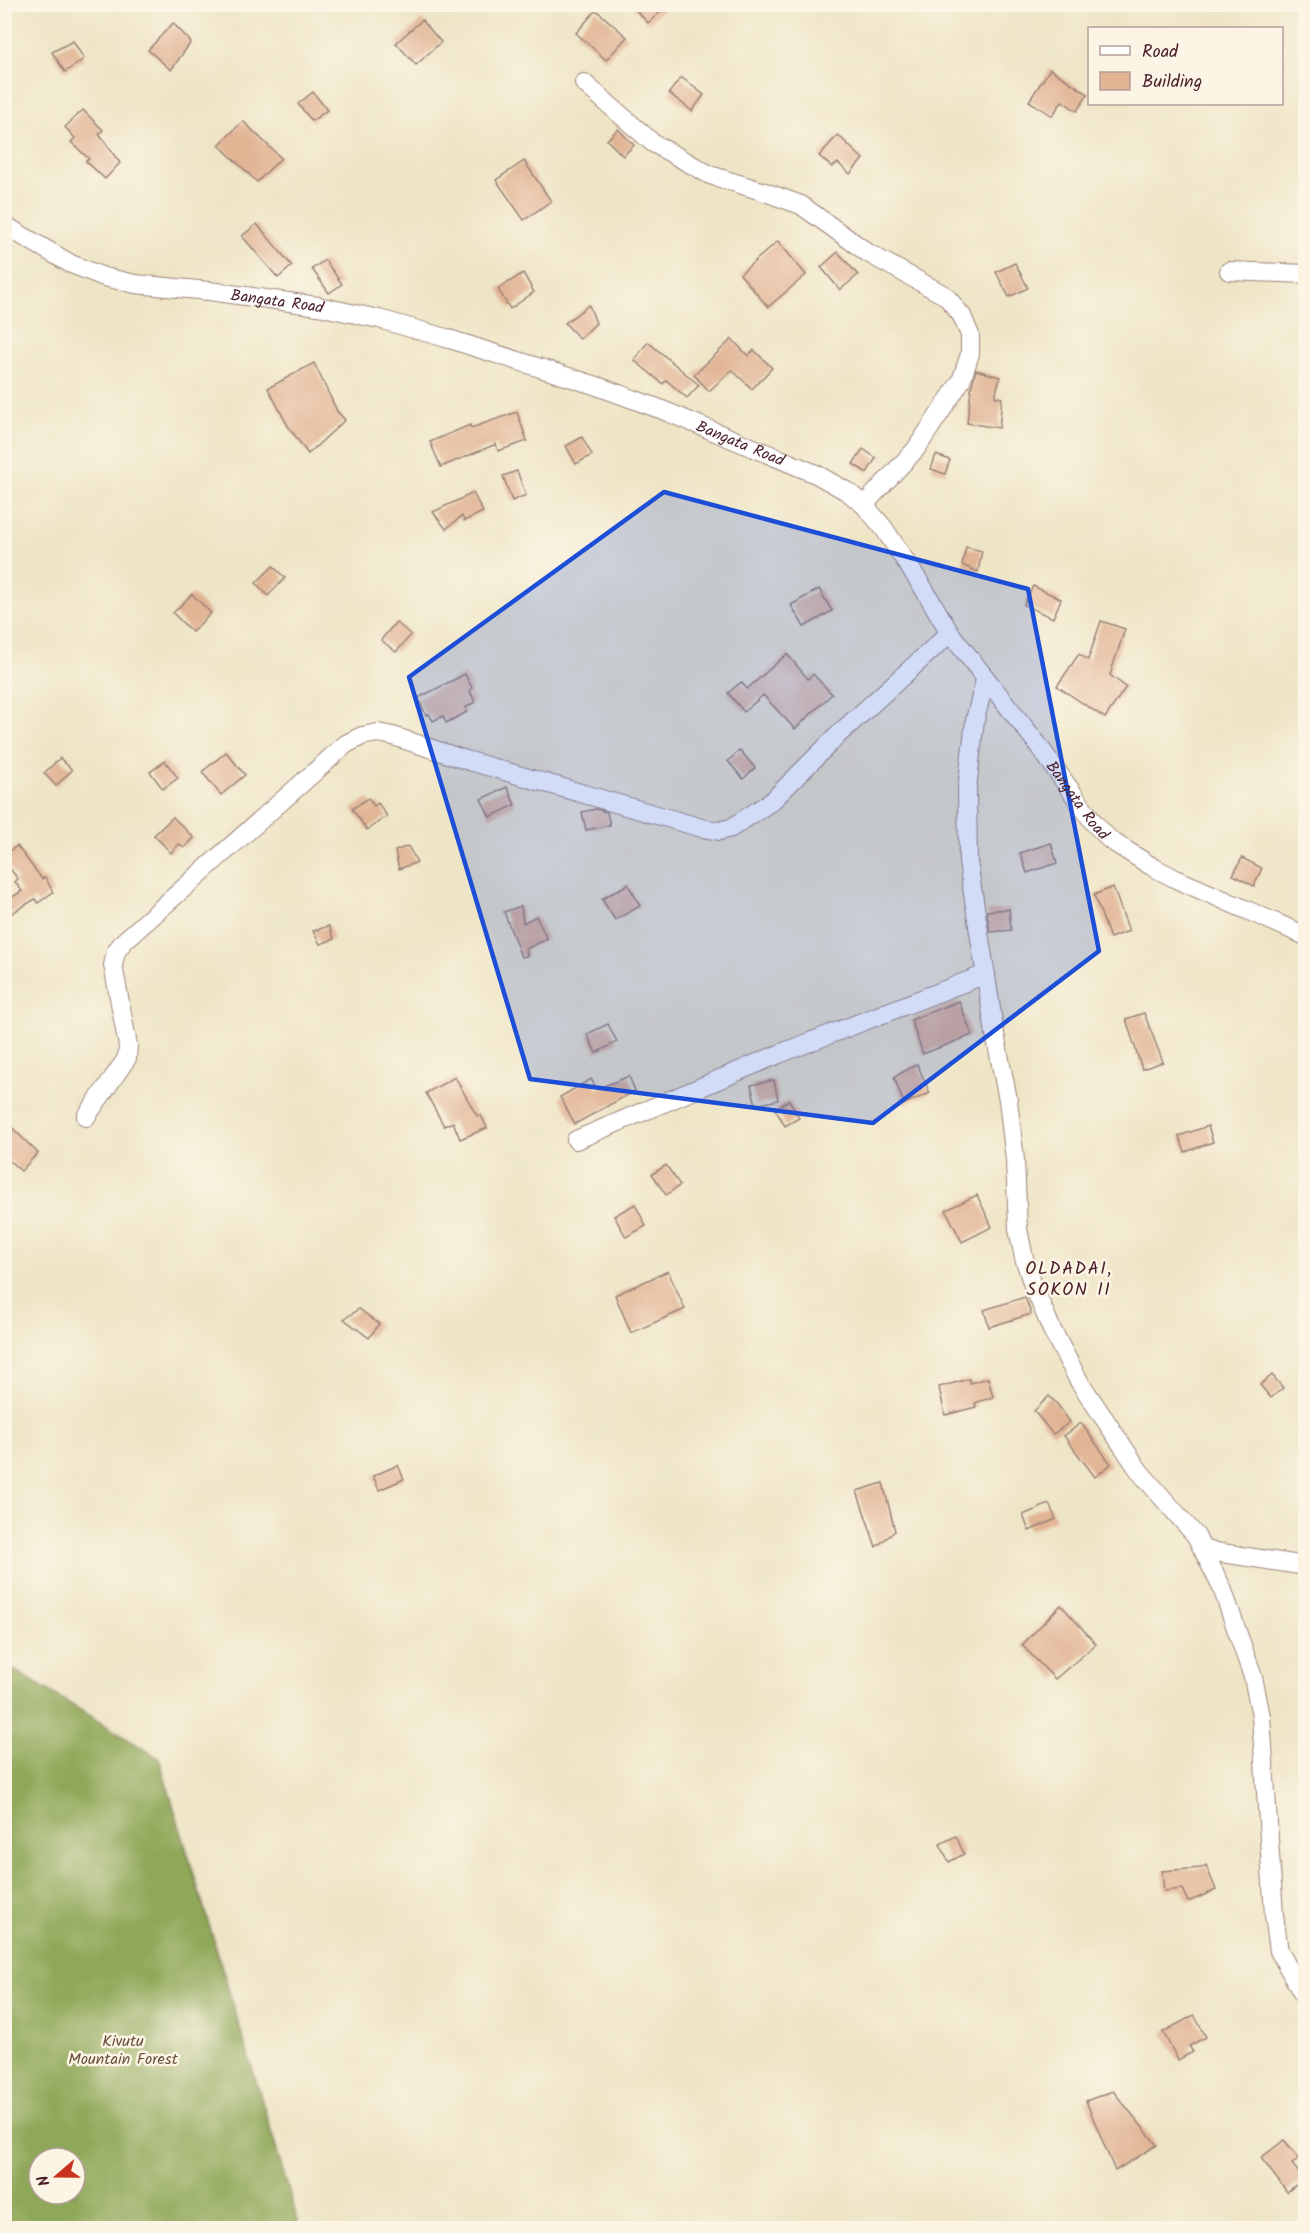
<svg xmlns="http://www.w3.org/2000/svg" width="1310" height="2233" font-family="Kalam,sans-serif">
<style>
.forest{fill:#8fa759;stroke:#6c6342;stroke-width:1.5;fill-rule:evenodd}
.building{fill:#e1b494}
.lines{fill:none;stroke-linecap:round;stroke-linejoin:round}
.street-casing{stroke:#9c8278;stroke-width:20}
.street{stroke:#fff;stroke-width:18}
.marked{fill:#1d4ed8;fill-opacity:0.2;stroke:#1d4ed8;stroke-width:4.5;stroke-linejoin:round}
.labels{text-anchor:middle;stroke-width:5;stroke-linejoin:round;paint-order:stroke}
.street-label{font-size:16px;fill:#4a1f2b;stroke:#fcf5e5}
.park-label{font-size:16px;fill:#6a503c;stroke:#fcf5e5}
.neighbourhood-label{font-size:18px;letter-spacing:1.5px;fill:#4a1f2b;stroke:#fcf5e5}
</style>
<rect width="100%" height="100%" fill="#fcf5e5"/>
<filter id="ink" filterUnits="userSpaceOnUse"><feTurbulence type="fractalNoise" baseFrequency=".0167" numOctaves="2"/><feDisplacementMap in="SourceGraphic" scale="12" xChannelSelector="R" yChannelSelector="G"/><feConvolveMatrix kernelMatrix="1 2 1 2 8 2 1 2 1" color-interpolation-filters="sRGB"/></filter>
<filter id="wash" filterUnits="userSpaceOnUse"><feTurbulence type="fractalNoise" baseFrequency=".008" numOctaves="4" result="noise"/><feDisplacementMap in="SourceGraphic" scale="24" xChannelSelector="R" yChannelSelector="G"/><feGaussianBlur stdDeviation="1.35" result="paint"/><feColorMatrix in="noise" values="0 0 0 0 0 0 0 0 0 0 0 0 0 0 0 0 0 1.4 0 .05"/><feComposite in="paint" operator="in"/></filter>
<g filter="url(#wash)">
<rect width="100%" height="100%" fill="#eee5c6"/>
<path class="forest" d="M4,1664l155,94 141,470h-295zM39,2158h36v36h-36z"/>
<g id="blocks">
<g class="building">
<polygon points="630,4 669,4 648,23"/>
<polygon points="596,10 627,37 606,60 576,33"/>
<polygon points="422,20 441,42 416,65 396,43"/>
<polygon points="173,23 191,42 171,70 148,50"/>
<polygon points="73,41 84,59 65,72 52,52"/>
<polygon points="1050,69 1088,94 1077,111 1062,101 1052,116 1029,101"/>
<polygon points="681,77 704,95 692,111 669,93"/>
<polygon points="313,92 327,110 312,121 298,104"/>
<polygon points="83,110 103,130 99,134 120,163 105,179 86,161 89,159 71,142 75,138 65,127"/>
<polygon points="243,121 281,158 257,182 219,145"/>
<polygon points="618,129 634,145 623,156 607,140"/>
<polygon points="838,135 863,159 850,174 838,163 832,167 819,156"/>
<polygon points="524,161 551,201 524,220 496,180"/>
<polygon points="257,224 292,266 278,278 242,236"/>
<polygon points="778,241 806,275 768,307 740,274"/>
<polygon points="838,252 858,275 840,290 821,267"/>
<polygon points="325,260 342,284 329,293 312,269"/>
<polygon points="1015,263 1028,288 1009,297 996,272"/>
<polygon points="523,273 534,292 510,309 498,289"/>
<polygon points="589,305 596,323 580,339 565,323"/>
<polygon points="732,339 748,356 754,350 772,368 752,389 732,370 709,391 694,375"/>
<polygon points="648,342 699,385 687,398 666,380 663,384 634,360"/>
<polygon points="314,363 337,411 345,420 308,454 288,426 268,388"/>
<polygon points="976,370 1000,377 995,397 1002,398 999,428 967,423 971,389"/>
<polygon points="517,412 527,441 498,451 496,444 441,467 430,442 470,425 471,428"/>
<polygon points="582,437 592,455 576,464 566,446"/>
<polygon points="863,449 876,458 867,473 853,464"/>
<polygon points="936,455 950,460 945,474 931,469"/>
<polygon points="517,471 526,495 512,501 503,476"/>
<polygon points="473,493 483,512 464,521 462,516 446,529 433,512"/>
<polygon points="966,547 982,551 978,572 962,565"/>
<polygon points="273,566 285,578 268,596 256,583"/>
<polygon points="1033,586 1061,599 1053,618 1024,605"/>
<polygon points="819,589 832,611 804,627 791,605"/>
<polygon points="192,594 211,613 192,632 173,613"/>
<polygon points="1101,621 1125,629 1110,675 1126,687 1105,718 1057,686 1079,654 1088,660"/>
<polygon points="396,622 411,635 396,652 381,640"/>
<polygon points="787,654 808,679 813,674 832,694 795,729 763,695 744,712 728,693 741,682 747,689"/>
<polygon points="465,674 472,688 470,691 475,702 465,708 467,712 446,723 443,716 433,721 429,714 426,715 418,698"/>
<polygon points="740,750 755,768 743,779 728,761"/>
<polygon points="226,752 245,775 221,795 202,772"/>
<polygon points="60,758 72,770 56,786 44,773"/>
<polygon points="165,761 178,778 163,789 150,772"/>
<polygon points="507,787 515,805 490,817 481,799"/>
<polygon points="368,798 374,806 378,803 387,816 367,830 352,809"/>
<polygon points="596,809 607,812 610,825 586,830 582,812"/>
<polygon points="173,817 194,838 184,848 179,844 171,853 154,835"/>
<polygon points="1051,843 1057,863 1027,873 1020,853"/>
<polygon points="17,846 42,879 45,877 53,892 38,903 35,899 4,918 4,902 22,891 15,882 18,879 4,861 4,855"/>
<polygon points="408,846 417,862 399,869 395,851"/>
<polygon points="1242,858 1262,868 1254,886 1233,875"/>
<polygon points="628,884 640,906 615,920 602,899"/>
<polygon points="1113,887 1129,931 1110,938 1094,895"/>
<polygon points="521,906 523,923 536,916 547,939 526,949 527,956 521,957 504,912"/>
<polygon points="1009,909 1011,930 990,932 987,911"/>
<polygon points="329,926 334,939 320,944 313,931"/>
<polygon points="959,1001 972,1035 923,1054 911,1020"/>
<polygon points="1144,1013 1163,1062 1142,1069 1126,1019"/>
<polygon points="608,1024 617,1042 596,1053 587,1034"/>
<polygon points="917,1064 930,1093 904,1104 894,1077"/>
<polygon points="629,1076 635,1091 575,1124 560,1097 591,1079 597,1089"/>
<polygon points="455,1077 477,1116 481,1115 487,1128 460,1139 453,1122 444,1126 426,1093"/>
<polygon points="774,1080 778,1100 756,1105 751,1085"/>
<polygon points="789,1100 799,1118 785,1126 775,1109"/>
<polygon points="4,1120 38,1153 21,1171 4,1156"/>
<polygon points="1208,1126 1213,1142 1185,1152 1179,1136"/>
<polygon points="666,1165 680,1185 666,1195 652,1174"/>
<polygon points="977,1195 992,1227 962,1242 946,1210"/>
<polygon points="635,1204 646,1226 626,1237 614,1216"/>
<polygon points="668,1271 685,1309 631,1333 615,1295"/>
<polygon points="1025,1297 1031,1314 989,1327 984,1310"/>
<polygon points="359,1309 379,1324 369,1338 344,1319"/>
<polygon points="1272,1375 1283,1388 1271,1398 1260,1385"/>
<polygon points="988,1378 993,1397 975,1403 976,1407 945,1415 939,1387 969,1379 970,1383"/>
<polygon points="1049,1396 1058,1405 1070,1422 1053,1434 1034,1411"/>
<polygon points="1081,1423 1111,1464 1095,1477 1064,1436"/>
<polygon points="398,1465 404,1479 379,1490 373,1476"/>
<polygon points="883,1483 895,1531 876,1547 857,1491"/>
<polygon points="1049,1504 1056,1519 1029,1531 1023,1515"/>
<polygon points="1061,1605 1096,1644 1055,1679 1022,1645"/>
<polygon points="956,1836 964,1854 949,1862 940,1844"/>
<polygon points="1206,1865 1216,1890 1188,1902 1182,1889 1164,1891 1162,1871 1201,1868"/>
<polygon points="1194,2015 1206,2037 1189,2046 1193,2052 1178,2060 1163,2032"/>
<polygon points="1113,2091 1157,2145 1115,2171 1086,2101"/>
<polygon points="1284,2140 1299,2158 1292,2164 1304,2179 1287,2192 1261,2158"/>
</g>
</g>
</g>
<g filter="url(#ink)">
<use href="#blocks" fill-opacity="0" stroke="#9c8278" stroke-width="1.5"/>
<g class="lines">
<defs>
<g id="street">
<polyline points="584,83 653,143 710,175 765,192 801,205 868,253 946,296 962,316 970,335 970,354 961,381 916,449 864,505"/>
<path id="s1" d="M4,225l67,39 33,13 31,7 74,7 109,15 61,13 67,19 151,48 63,23 156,65 32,18 16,13 19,22 41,62 26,44 86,109 58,81 16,17 41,26 25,13 130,57"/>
<polyline points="1229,271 1306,274"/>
<polyline points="985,680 975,720 967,789 968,862 995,1034 1008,1100 1015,1160 1018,1229 1024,1258 1033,1285 1052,1330 1079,1381 1140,1472 1196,1536 1222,1588 1253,1677 1261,1716 1274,1915 1279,1951 1306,2000"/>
<polyline points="86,1117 127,1058 128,1046 113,965 116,952 123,942 346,744 362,736 378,733 393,736 466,760 702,828 719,831 731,828 772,801 841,732 950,633"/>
<polyline points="576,1140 779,1054 986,974"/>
<polyline points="1203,1550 1306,1566"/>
</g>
</defs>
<use href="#street" class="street-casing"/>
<use href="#street" class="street"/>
</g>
</g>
<path class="marked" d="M664,492l364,97 71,362 -226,172 -343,-44 -121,-402z"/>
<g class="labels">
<g class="street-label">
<text dy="6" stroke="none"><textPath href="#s1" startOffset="288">Bangata Road</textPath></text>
<text dy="6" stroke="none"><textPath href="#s1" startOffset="774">Bangata Road</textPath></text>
<text dy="6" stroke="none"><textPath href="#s1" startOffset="1278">Bangata Road</textPath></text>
</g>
<g class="park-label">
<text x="123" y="2046">Kivutu<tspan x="123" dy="18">Mountain Forest</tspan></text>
</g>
<g class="neighbourhood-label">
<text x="1069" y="1274">OLDADAI,<tspan x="1069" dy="21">SOKON II</tspan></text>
</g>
</g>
<rect width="1310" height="2233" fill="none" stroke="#fcf5e5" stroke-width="24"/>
<rect x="1088" y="27" width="195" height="78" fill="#fcf5e5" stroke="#b59f9b" stroke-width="1.5"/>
<rect x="1100" y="46" width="30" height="9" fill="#ffffff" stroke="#b59f9b" stroke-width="1.5"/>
<text x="1142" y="57" font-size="18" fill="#4a1f2b">Road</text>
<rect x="1100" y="72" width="30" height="18" fill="#e1b494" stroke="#b59f9b" stroke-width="1.5"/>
<text x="1142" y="87" font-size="18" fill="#4a1f2b">Building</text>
<g transform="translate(57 2176) rotate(250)"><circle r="28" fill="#fcf5e5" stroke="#b59f9b" stroke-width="1.5"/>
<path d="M0-4.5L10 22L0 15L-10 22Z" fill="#c8321e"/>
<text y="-9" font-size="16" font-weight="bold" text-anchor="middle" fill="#4a1f2b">N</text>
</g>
</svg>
